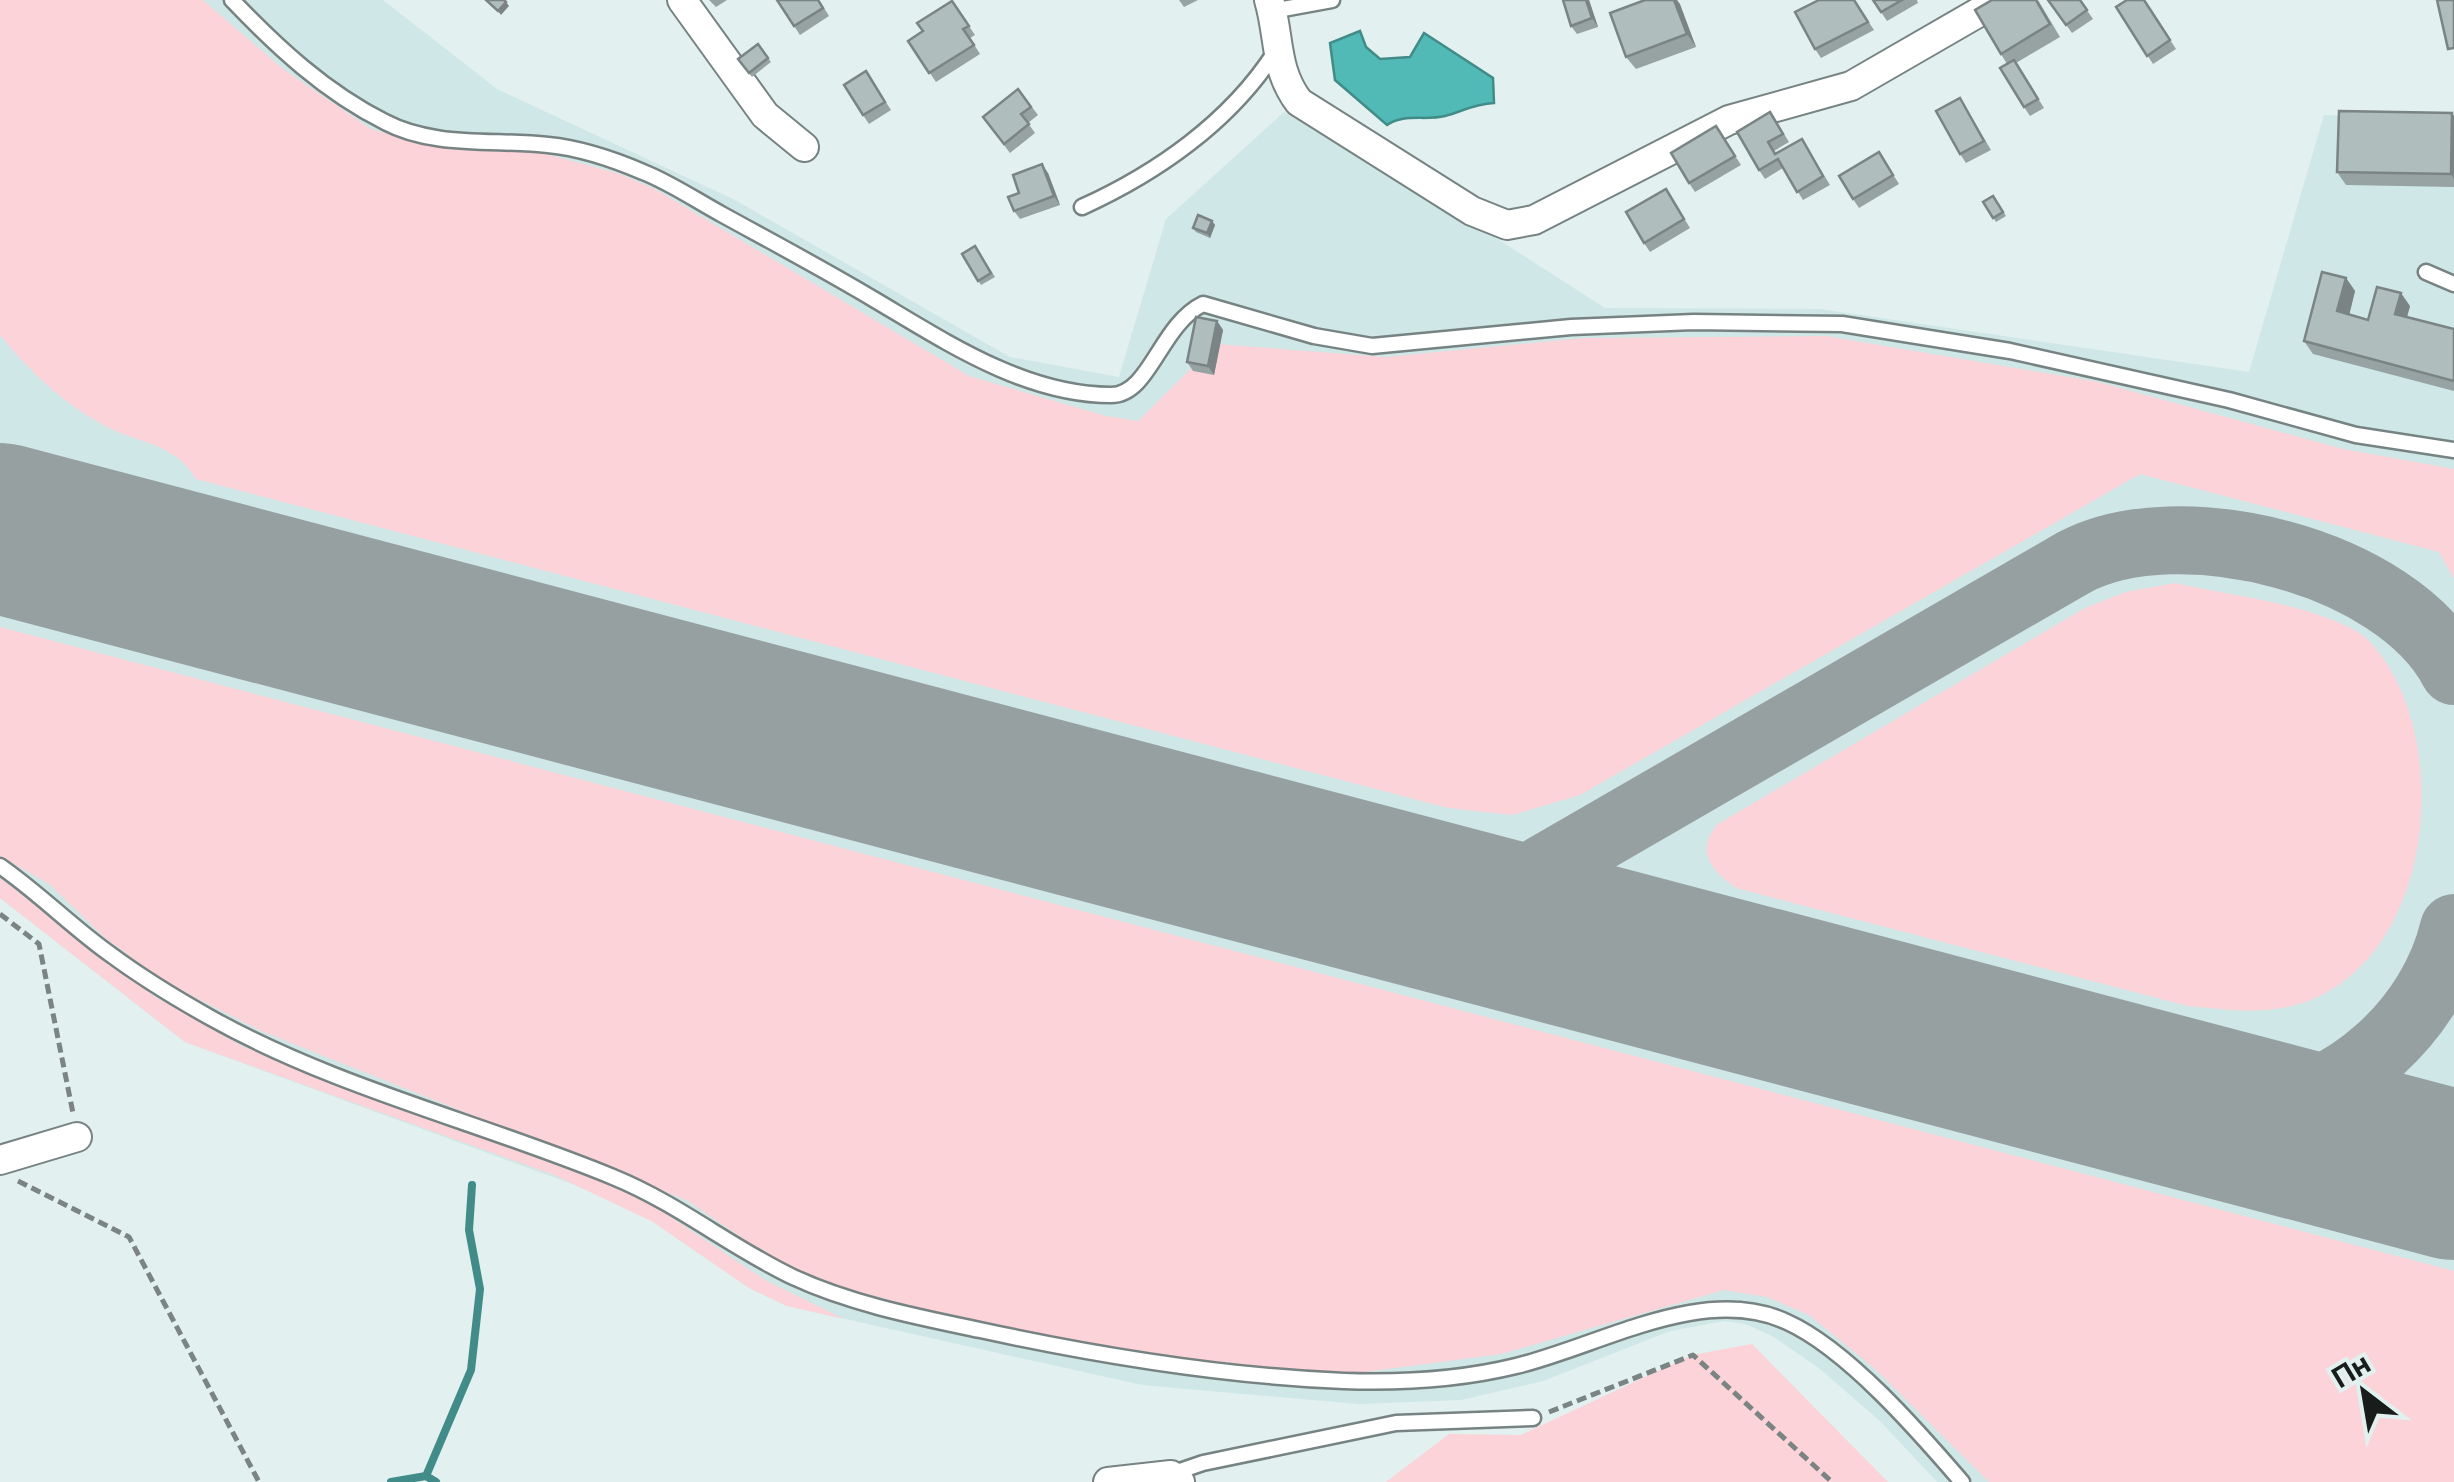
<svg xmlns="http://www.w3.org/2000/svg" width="2454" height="1482" font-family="Inter,sans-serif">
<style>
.built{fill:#cfe7e6}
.green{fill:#fcd3d8}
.water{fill:#52bab6;stroke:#418b88;stroke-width:2.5}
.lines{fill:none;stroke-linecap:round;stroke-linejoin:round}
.stream{stroke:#418b88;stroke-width:8}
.taxiway{stroke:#96a0a0;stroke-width:68}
.runway{stroke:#96a0a0;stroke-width:170}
.lane-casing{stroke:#768382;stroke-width:19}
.street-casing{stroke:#768382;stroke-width:32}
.path{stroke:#7a8483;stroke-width:5;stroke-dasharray:10 5;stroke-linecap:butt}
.lane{stroke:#fff;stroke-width:14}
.street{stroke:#fff;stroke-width:28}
.wall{fill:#96a3a2}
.shaded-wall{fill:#7a8484}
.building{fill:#afbdbc;stroke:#7a8484;stroke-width:2.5}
</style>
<rect width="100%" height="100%" fill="#e2f0ef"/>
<polygon class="built" points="0,0 383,0 497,89 733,199 1010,357 1119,377 1166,219 1284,112 1412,184 1605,308 1820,309 2249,372 2324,115 2454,122 2454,1482 1937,1482 1881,1422 1819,1368 1772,1336 1745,1324 1724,1321 1670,1331 1543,1381 1461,1400 1359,1404 1142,1385 787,1306 749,1288 654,1222 610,1198 185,1042 0,898"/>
<g class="green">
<path d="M0,0h203l80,69 88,60 61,17 99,4 86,23 38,16 314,187 137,40 32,5 78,-77 169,13 200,-19 241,-2 272,46 245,67 111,20v110l-15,-27 -299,-78 -560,321 -68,20 -64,-7 -1252,-329c-22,-37 -55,-34 -91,-53 -42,-23 -75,-54 -105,-91z"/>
<path d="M2175,583c57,13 141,21 189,53 90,85 77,315 -56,365 -40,15 -79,9 -120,5l-452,-118c-24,-17 -42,-37 -18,-64l367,-216 41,-16z"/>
<polygon points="0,627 2454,1271 2454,1482 1989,1482 1874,1368 1809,1315 1767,1297 1724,1290 1501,1354 1327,1377 1239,1369 1029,1337 822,1282 755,1247 688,1201 261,1031 167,983 105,938 49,884 0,856"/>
<polygon points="0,878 154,996 242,1046 574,1168 645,1200 765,1280 844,1319 787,1306 749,1288 653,1222 554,1175 185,1042 0,898"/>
<polygon points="1752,1344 1888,1482 1386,1482 1449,1434 1521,1435 1692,1355"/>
</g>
<path class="water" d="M1360,31l6,16 14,12 30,-2 14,-24 69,45 1,25c-20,1 -31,8 -49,13 -19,5 -42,-3 -58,9l-52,-45 -5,-37z"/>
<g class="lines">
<g class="stream">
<polyline points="426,1476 471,1370 480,1289 469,1230 472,1185"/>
<polyline points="391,1482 426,1476 436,1482"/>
</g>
<g class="taxiway">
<path d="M0,482c31,39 74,59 119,77"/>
<path d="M1348,883c65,14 117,22 180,-5l545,-315c105,-57 324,-2 381,108"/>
<path d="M2188,1105c20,1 42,6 62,4 95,-8 183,-90 204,-181"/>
</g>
<polyline class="runway" points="0,528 2454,1175"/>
<defs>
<g id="lane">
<path d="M232,0c45,47 93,92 153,122 49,26 110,17 163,23 31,3 67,15 95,27 28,11 54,29 80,43 51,28 102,55 152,85 71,42 150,95 236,95 39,0 49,-70 92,-91l111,32 58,10 199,-19 123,-5 148,2 168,27 219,49 127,35 98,15"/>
<polyline points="1272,11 1332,0"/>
<path d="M1082,207c75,-34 148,-85 193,-155"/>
<polyline points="2426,272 2454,284"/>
<path d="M0,866c39,27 72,61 110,88 31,23 67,45 101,64 123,69 271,105 402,159 66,27 117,70 180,100 58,27 125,40 187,53 120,26 242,46 364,51 59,2 115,-1 172,-15 84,-20 187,-83 271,-44 60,27 132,110 175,160"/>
<polyline points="1171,1474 1203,1463 1396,1423 1533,1418"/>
</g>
<g id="street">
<polyline points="682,0 765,115 804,147"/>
<path d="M1269,0c11,37 5,69 30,102l173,109 35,14 27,-5 195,-100 122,-34 149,-86"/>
<polyline points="0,1160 77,1137"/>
<polyline points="1108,1482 1171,1475 1180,1482"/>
</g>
</defs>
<use href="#lane" class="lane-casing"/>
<use href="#street" class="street-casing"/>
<g class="path">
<polyline points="0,914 39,944 73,1113"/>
<polyline points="18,1181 129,1237 259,1482"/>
<polyline points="1549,1412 1693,1355 1832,1482"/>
</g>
<use href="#lane" class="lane"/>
<use href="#street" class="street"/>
</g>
<g class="wall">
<polygon points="709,0 727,0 716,7"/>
<polygon points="777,0 819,0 829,16 800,35"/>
<polygon points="1179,0 1198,0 1184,7"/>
<polygon points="1563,0 1589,0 1598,27 1577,34 1571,26"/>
<polygon points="1645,0 1677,0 1696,47 1636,69 1626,57"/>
<polygon points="1854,0 1874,30 1821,58 1815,49"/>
<polygon points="1873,0 1917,0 1918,3 1887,21"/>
<polygon points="2038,0 2060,37 2016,63 2044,108 2030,116 2024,107 2007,64 2001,54"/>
<polygon points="2048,0 2080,0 2093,19 2072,33"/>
<polygon points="2144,0 2176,49 2153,64 2116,7"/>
<polygon points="952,1 975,35 970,38 980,54 936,82 908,41 923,31"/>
<polygon points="758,44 771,62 752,77 738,59"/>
<polygon points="866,71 891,110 869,124 863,115"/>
<polygon points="1018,89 1038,115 1028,123 1035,133 1010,153 983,117"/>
<polygon points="1960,98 1991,150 1966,163 1960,154"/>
<polygon points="2454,116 2454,187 2346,185 2337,172"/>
<polygon points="1776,121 1789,142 1774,151 1776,154 1802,139 1830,185 1803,200 1783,168 1765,179 1759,170"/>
<polygon points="1716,126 1741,165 1695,192 1689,183"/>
<polygon points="1879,152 1899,184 1859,208 1853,199"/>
<polygon points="1048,173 1060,205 1020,219 1014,211 1019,193"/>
<polygon points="1666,189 1690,228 1650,252 1644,243"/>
<polygon points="1993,196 2006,216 1996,222 1983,202"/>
<polygon points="1212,221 1215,225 1210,238 1196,232 1193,228"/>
<polygon points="975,246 995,277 981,285 962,254"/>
<polygon points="2346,278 2355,291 2349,315 2368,320 2410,306 2407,317 2454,329 2454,391 2313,354 2304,341"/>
<polygon points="1217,321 1223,330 1214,375 1193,371 1187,362"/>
</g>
<g class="shaded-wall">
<polygon points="1586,0 1589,0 1598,27 1592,18"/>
<polygon points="1674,0 1677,0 1680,4 1696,47 1687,34"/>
<polygon points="506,2 509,6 501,15 498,11"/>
<polygon points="2452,113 2454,116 2454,179 2451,174"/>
<polygon points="1042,164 1048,173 1060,205 1054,196"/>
<polygon points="1212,221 1215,225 1210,238 1207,233"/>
<polygon points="2346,278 2355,291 2347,324 2337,311"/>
<polygon points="2401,293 2410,306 2404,327 2395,314"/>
<polygon points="1217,321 1223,330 1214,375 1208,366"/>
</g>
<g class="building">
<polygon points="486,0 504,0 506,2 498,11"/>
<polygon points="777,0 818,0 823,8 794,26"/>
<polygon points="1563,0 1586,0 1592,18 1571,26"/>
<polygon points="1645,0 1674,0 1687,34 1626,57 1610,13"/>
<polygon points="1819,0 1854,0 1868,22 1815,49 1795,12"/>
<polygon points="1873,0 1902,0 1881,12"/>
<polygon points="1992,0 2036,0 2050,24 2001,54 1975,10"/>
<polygon points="2048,0 2080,0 2087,10 2066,25"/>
<polygon points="2127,0 2144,0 2170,40 2147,56 2116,7"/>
<polygon points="2437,0 2454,0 2454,48 2448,49"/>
<polygon points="952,1 969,26 963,29 974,45 929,73 908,41 923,31 917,23"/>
<polygon points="758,44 768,58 749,73 738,59"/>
<polygon points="2014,60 2038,99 2024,107 2000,68"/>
<polygon points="866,71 885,102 863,115 844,85"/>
<polygon points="1018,89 1031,107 1021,114 1029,124 1004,144 983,117"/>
<polygon points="1960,98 1984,141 1960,154 1936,111"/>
<polygon points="2339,111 2452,113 2451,174 2337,172"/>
<polygon points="1770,112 1783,134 1768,142 1775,154 1802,139 1823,176 1797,192 1778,159 1759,170 1737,132"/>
<polygon points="1716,126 1735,156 1689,183 1671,153"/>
<polygon points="1879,152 1893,175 1853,199 1839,176"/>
<polygon points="1042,164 1054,196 1014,211 1008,197 1019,193 1013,175"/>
<polygon points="1666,189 1684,219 1644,243 1626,212"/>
<polygon points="1993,196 2003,212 1993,218 1983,202"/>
<polygon points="1198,215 1212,221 1207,233 1193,228"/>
<polygon points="975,246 991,273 978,281 962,254"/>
<polygon points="2322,272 2346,278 2337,311 2368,320 2377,287 2401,293 2395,314 2454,329 2454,381 2304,341"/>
<polygon points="1196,317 1217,321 1208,366 1187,362"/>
</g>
<g transform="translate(2364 1392) rotate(329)" stroke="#e2f0ef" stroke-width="8" paint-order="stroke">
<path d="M0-8L18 38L0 25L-18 38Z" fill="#181d1c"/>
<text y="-15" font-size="28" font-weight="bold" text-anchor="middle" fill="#181d1c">Пн</text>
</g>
</svg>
